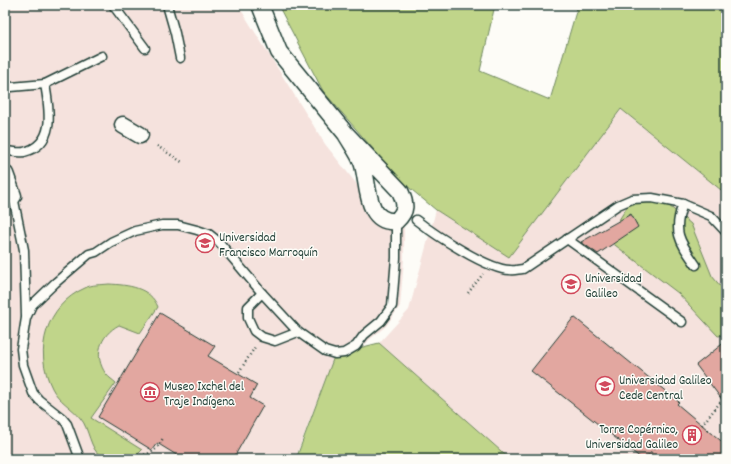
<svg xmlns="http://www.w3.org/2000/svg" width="731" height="464" font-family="Dekko,sans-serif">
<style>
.built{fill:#f5e2dd}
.green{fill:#c0d58a;stroke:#70895f}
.building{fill:#e2a7a0;stroke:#1f3d34}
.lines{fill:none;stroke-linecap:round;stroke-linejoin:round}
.lane-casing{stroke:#1f3d34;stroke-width:11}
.street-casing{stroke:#1f3d34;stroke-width:19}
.path{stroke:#1f3d34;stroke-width:2.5;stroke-dasharray:1 3;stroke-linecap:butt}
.lane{stroke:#fdfcf7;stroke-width:8}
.street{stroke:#fdfcf7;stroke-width:16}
.labels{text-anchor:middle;stroke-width:3;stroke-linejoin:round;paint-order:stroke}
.poi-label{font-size:13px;fill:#1f3d34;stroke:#fdfcf7;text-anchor:start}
</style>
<rect width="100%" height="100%" fill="#fdfcf7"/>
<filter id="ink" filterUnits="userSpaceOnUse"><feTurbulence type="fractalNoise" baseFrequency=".025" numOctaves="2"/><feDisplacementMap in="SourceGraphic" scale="8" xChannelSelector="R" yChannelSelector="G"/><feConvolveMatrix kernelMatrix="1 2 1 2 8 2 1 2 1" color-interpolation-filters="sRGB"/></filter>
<g filter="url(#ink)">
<g class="built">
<polygon points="5,5 238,5 325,144 385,220 404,227 404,259 400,306 386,326 369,340 362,348 335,354 295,459 5,459"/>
<polygon points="621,109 726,194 726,459 510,459 379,343 409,310 436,210 509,257"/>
</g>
<g class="green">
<polygon points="278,5 495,5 480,71 550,100 578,5 726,5 726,194 621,109 509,257 436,210 400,180 323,91"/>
<polygon points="646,201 668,205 691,224 712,276 726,293 726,335 718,336 678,293 607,239 629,204"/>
<path d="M109,284c19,1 41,3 49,23l-18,26 -21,-8c-19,10 -26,31 -13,49 3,4 7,6 10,9l-25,35 51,32 -9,9c-10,0 -23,2 -32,-3 -11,-6 -12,-28 -20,-37 -8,-11 -23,-18 -29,-31 -19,-37 -6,-83 33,-100 7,-4 16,-3 24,-4z"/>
<polygon points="379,343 510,459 296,459 335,354"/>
</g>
<g class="building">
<polygon points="631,214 638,227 598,254 581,242"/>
<polygon points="160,313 215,346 208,356 257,385 250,398 263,406 233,459 183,459 157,443 152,450 98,417"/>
<polygon points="574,317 679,402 677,404 726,445 726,459 642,459 531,371"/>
<polygon points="726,341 726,405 696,365"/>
</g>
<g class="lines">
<defs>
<g id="lane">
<polyline points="113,5 145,48"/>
<polyline points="167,5 175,33 180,58"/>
<polyline points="5,86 11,87 45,84 102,56"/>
<path d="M5,151c6,0 13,2 19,1 33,-8 25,-44 21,-68"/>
<polyline points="13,196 24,250 26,316"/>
<path d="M683,204c-11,28 -3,38 13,61"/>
<path d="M416,220c18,14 72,50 94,50 4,1 9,-1 13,-1l95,-64 14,-6 20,-1 31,6 28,12 15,16"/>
<polyline points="567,239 682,322"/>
<polyline points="262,293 248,307 248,318 254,331 262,337 275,341 298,332"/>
<polyline points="80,459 67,424 62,418 39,400 33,393 23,365 21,349 26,318 32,305 55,283 89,254 96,252 111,242 135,231 162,225 178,225 197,230 209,234 219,242 262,293 298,332 325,351 335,354 344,353 356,346 364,335 381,321 392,306 396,258 396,221"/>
</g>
<g id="street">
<path d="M260,5l19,47 67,82 54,57c6,13 7,20 -4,30 -32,3 -27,-41 -34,-59 -4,-10 -11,-19 -16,-28"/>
<polyline points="123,125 140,135"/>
<polyline points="5,174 13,196"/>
</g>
</defs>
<use href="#lane" class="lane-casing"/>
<use href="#street" class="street-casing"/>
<g class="path">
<polyline points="157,146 182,162"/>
<polyline points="468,293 483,274"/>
<polyline points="239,372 255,347"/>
<polyline points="702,425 722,400"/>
<path d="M138,459l2,-3c14,-4 16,-5 23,-18"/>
<polyline points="646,459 656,446 650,442"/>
</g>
<use href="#lane" class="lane"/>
<use href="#street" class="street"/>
</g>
</g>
<defs>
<symbol id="university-ring" viewBox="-11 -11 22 22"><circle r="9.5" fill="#fdfcf7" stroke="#d1495b" stroke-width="1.5"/><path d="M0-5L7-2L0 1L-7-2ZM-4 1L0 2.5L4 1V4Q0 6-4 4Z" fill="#d1495b"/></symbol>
<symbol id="museum-ring" viewBox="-11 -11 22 22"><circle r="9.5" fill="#fdfcf7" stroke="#d1495b" stroke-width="1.5"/><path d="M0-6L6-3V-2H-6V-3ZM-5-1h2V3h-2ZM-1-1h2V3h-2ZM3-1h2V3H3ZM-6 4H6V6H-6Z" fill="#d1495b"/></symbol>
<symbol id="building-ring" viewBox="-11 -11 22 22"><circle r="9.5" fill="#fdfcf7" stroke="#d1495b" stroke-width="1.5"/><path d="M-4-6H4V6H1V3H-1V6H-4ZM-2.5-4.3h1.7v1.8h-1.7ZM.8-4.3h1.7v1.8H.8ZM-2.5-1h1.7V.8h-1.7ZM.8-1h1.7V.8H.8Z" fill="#d1495b"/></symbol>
</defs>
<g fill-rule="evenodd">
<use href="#university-ring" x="194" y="232" width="22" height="22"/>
<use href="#university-ring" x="560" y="273" width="22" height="22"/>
<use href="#university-ring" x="594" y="375" width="22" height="22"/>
<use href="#museum-ring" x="139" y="381" width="22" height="22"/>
<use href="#building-ring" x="681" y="424" width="22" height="22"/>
</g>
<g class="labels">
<g class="poi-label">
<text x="219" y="241">Universidad<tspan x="219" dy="15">Francisco Marroquín</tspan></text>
<text x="585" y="282">Universidad<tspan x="585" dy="15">Galileo</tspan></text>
<text x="619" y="384">Universidad Galileo<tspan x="619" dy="15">Cede Central</tspan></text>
<text x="164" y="390">Museo Ixchel del<tspan x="164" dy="15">Traje Indígena</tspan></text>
<text x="678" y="433" text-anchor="end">Torre Copérnico,<tspan x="678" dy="15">Universidad Galileo</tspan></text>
</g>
</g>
<rect width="731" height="464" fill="none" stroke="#fdfcf7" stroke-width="20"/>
<rect x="10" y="10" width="711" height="444" fill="none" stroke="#1f3d34" stroke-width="1.5" filter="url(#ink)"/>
</svg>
